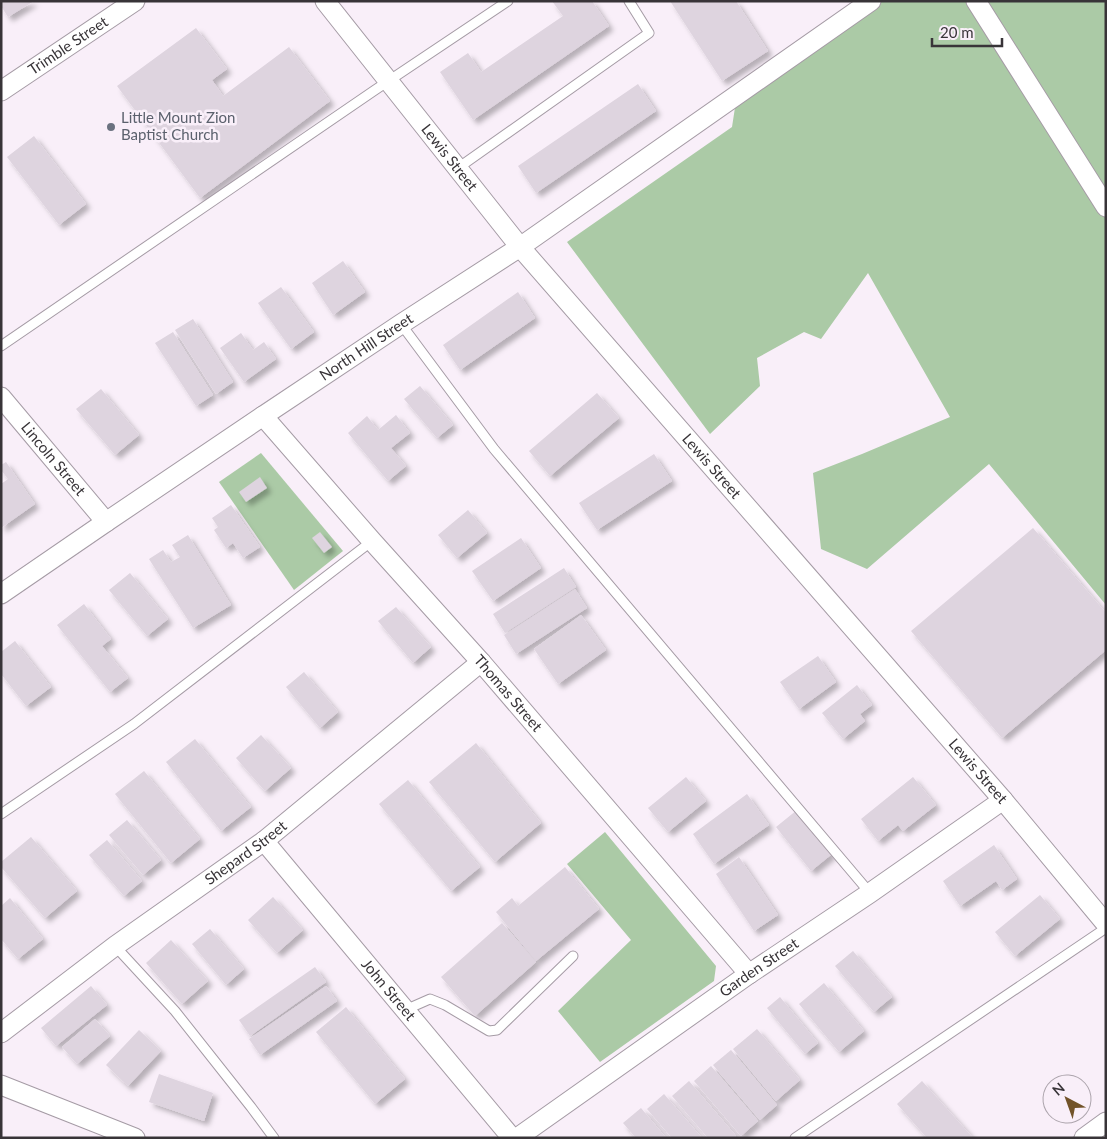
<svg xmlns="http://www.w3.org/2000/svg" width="1107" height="1139" font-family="Lato,sans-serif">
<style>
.green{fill:#abcaa6}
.building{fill:#ded4df;filter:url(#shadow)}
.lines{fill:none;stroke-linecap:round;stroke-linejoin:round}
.lane-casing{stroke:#a59ba5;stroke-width:11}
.street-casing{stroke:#a59ba5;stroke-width:21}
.lane{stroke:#fff;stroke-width:9}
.street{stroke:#fff;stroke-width:19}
.worship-dot{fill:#6b7280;stroke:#f9eff9;stroke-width:2}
.labels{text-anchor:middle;stroke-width:5;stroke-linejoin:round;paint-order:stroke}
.street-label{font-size:15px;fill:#383438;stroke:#f9eff9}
.worship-label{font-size:15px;fill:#5b616d;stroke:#f9eff9;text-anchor:start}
</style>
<defs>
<filter id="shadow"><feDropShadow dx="4.5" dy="4.5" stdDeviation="2.5" flood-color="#0004"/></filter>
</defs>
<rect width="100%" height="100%" fill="#f9eff9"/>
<g class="green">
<polygon points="856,1 1106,1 1106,605 989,464 867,569 821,549 813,473 862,454 950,417 868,273 821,339 804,332 757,358 760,386 710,434 567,242 732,127 738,88"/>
<polygon points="261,453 343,551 294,590 219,482"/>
<polygon points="605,832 716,966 714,981 600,1062 558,1011 631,940 567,864"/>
</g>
<g class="building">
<polygon points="1,1 34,1 8,17 1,6"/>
<polygon points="552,1 592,1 609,26 473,120 440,72 468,53 481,72 563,16"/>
<polygon points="670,1 736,1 768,51 722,81"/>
<polygon points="196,28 227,69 212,80 223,96 289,47 330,101 200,198 117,86"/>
<polygon points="638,84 656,111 536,193 518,166"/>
<polygon points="34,136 86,204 59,225 7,157"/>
<polygon points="343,261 365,292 333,315 312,283"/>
<polygon points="281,287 314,332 291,349 258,303"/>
<polygon points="518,292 535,318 460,370 443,345"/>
<polygon points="193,319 233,382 216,394 175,330"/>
<polygon points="173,332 213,395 196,406 155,343"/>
<polygon points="241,333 253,350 264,342 276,359 244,382 220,348"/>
<polygon points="420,386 453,425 437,438 404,399"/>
<polygon points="101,389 139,435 115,455 76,409"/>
<polygon points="597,393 619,418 550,476 529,451"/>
<polygon points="396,415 410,433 391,448 406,466 388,481 348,433 367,416 378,430"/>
<polygon points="654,454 672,481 597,530 579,503"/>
<polygon points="6,462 35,504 1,528 1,484 8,479 1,470 1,465"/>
<polygon points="260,477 267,488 246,502 239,492"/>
<polygon points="231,505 260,547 243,558 233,543 226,548 214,530 218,527 212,518"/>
<polygon points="468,510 487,533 457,558 438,535"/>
<polygon points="1033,528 1106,613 1106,650 1002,738 911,631"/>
<polygon points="320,532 332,547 324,553 312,538"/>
<polygon points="188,535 231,605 193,628 149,559 163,550 171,562 180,557 172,545"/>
<polygon points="521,538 541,568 493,601 472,571"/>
<polygon points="564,568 576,587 505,633 493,614"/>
<polygon points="130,573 168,619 147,636 109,590"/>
<polygon points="575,589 587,608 516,654 504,635"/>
<polygon points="84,604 111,639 102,646 128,678 110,692 57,625"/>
<polygon points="396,607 431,647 413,663 378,621"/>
<polygon points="581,615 606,650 558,684 534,649"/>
<polygon points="15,641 51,687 26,706 1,674 1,652"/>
<polygon points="818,656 836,682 799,709 780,682"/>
<polygon points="304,672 338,712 320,728 286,687"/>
<polygon points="857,685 872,705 860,714 865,721 843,739 822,713"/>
<polygon points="261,735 291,768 265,791 236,758"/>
<polygon points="195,739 251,807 221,831 166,762"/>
<polygon points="476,743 541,823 495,862 429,782"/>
<polygon points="144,771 200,839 171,863 115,794"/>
<polygon points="686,777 706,801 668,832 648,808"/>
<polygon points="913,777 936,805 903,831 898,825 878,841 861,819"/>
<polygon points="408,780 480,867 451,891 379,804"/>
<polygon points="747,794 769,825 714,864 693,834"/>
<polygon points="797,810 832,854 811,871 776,827"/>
<polygon points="127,820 161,860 143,875 109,835"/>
<polygon points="31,837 77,891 45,918 1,867 1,862"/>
<polygon points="107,840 142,881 124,896 89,855"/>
<polygon points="994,845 1017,879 1002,890 996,881 960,906 943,881"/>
<polygon points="739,857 778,915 754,931 716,874"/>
<polygon points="565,867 599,909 536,961 496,912 512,898 518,906"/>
<polygon points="1040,895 1060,919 1015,956 995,932"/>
<polygon points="273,897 303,930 277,953 248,920"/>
<polygon points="10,898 43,939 18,959 1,939 1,906"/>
<polygon points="502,923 536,962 475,1016 441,977"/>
<polygon points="210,929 244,969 226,985 192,944"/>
<polygon points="171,940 208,981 182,1004 146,963"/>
<polygon points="853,951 892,997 874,1012 835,966"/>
<polygon points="315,967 326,982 250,1036 239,1020"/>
<polygon points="824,983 864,1031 839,1052 799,1004"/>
<polygon points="91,986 107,1005 56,1046 41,1028"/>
<polygon points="326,986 337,1001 260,1055 249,1039"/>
<polygon points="780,997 818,1043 805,1054 767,1008"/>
<polygon points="346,1007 405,1079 375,1104 316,1032"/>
<polygon points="95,1019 110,1036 77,1064 62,1047"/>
<polygon points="757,1029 800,1080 776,1101 733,1049"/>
<polygon points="139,1030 161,1051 128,1086 106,1065"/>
<polygon points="731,1050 777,1105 760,1120 713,1065"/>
<polygon points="711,1066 758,1121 741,1136 694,1081"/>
<polygon points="159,1074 213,1093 204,1121 149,1102"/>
<polygon points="689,1081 736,1136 734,1138 708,1138 672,1096"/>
<polygon points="922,1081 973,1138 927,1138 897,1104"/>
<polygon points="664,1094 702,1138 672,1138 647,1109"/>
<polygon points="641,1108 666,1138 636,1138 623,1123"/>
</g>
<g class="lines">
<defs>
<g id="lane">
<polyline points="458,168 649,33 629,1"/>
<polyline points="401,324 494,449 870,893"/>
<polyline points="1,346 375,90 508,1"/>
<polyline points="1,814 134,724 372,541"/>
<polyline points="115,946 175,1011 251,1107 274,1138"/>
<polyline points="405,1010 430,999 445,1005 489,1031 497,1030 573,956"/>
<polyline points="795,1138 1106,928"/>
</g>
<g id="street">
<path id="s1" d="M325,1l195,246 483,553 103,124"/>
<polyline points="976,1 1106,207"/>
<path id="s2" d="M1,91l134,-90"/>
<path id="s3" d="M1,397l105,125"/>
<path id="s4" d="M263,416l109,125 109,121 268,312"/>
<path id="s5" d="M1,594l105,-72 157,-106 138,-92 119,-77 351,-246"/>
<path id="s6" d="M264,841l248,297"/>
<path id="s7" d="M1,1033l114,-87 149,-105 217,-179"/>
<polyline points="1,1085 135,1138"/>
<path id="s8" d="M517,1138l232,-164 121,-81 133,-93"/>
<polyline points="1084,1138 1106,1122"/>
</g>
</defs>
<use href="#lane" class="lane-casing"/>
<use href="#street" class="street-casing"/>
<use href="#lane" class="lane"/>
<use href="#street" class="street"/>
</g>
<circle class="worship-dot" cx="111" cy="127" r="5"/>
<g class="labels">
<g class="street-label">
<text dy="5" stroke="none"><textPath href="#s2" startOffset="81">Trimble Street</textPath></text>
<text dy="5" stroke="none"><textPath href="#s1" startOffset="200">Lewis Street</textPath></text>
<text dy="5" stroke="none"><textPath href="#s5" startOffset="441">North Hill Street</textPath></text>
<text dy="5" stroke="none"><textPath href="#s3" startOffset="81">Lincoln Street</textPath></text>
<text dy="5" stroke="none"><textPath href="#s1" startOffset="605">Lewis Street</textPath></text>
<text dy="5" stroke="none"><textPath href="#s4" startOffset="370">Thomas Street</textPath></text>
<text dy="5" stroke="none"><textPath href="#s1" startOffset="1010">Lewis Street</textPath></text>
<text dy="5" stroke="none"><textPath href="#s7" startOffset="304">Shepard Street</textPath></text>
<text dy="5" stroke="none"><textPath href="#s8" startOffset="296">Garden Street</textPath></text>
<text dy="5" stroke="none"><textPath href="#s6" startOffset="194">John Street</textPath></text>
</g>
<g class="worship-label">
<text x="121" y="123">Little Mount Zion<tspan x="121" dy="17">Baptist Church</tspan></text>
</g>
</g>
<rect width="1107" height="1139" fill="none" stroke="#383438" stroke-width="5"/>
<g transform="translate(1067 1099) rotate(319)"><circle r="24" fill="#f9eff9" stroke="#aca4ac"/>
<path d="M0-4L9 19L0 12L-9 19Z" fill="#725329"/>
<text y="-8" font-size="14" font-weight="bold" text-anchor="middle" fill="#383438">N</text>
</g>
<path d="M932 38v8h70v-8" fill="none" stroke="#383438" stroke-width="2.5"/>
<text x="940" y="38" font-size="15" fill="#383438" stroke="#f9eff9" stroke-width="4" paint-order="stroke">20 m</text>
</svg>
